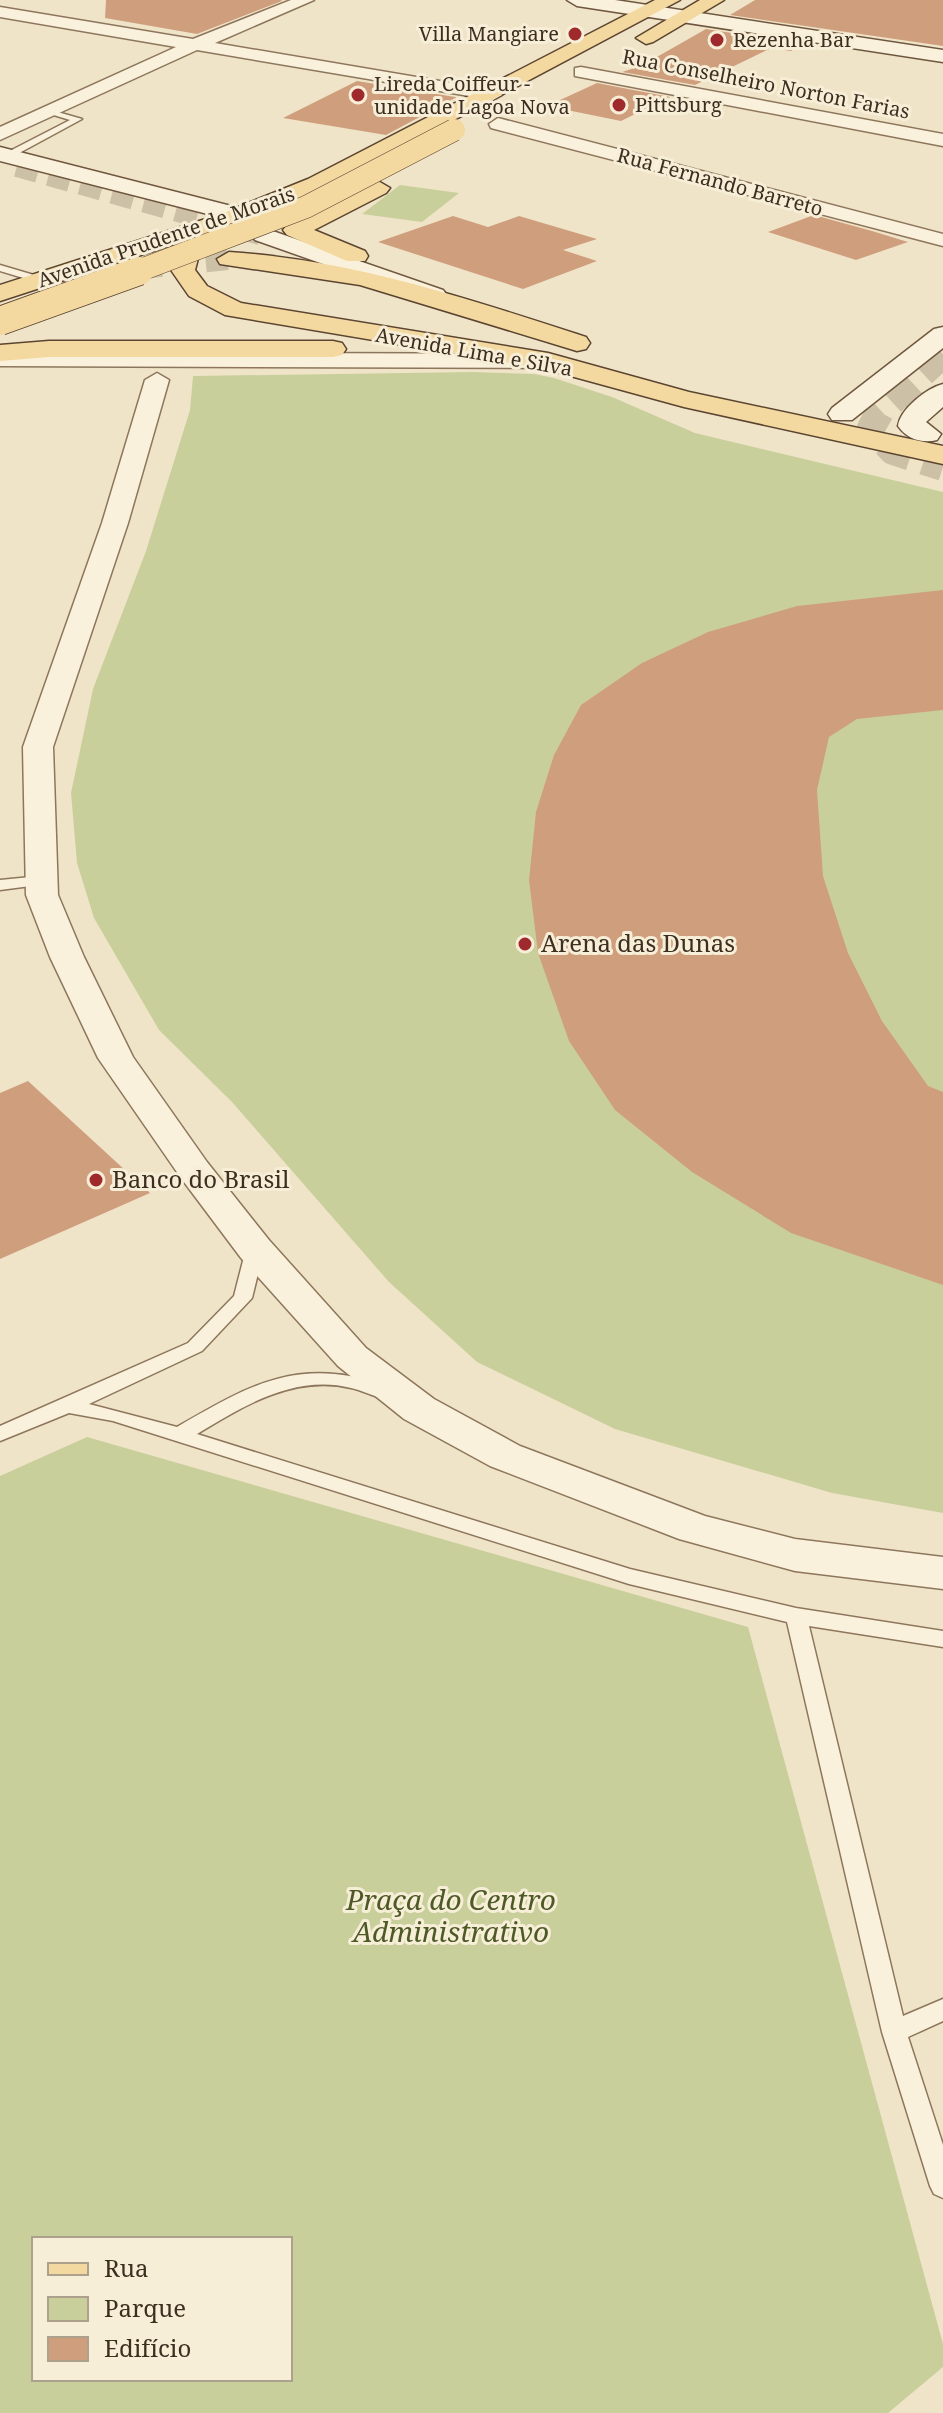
<svg xmlns="http://www.w3.org/2000/svg" width="943" height="2413" font-family="'Noto Serif',serif">
<style>
.green{fill:#c9cf9b;fill-rule:evenodd}
.building{fill:#cf9f7d}
.lines{fill:none;stroke-linecap:round;stroke-linejoin:round}
.secondary-tunnel{stroke:#ccc0a6;stroke-width:22;stroke-dasharray:22 11;stroke-linecap:butt}
.primary-tunnel-far1{stroke:#ccc0a6;stroke-width:22;stroke-dasharray:22 11;stroke-linecap:butt}
.primary-tunnel{stroke:#ccc0a6;stroke-width:28;stroke-dasharray:28 14;stroke-linecap:butt}
.lane-casing{stroke:#8d765c;stroke-width:3}
.street-casing{stroke:#8d765c;stroke-width:3}
.secondary-casing{stroke:#6f573f;stroke-width:3}
.primary-casing{stroke:#5b4430;stroke-width:3}
.lane{fill:#faf1dc;fill-rule:evenodd}
.street{fill:#faf1dc;fill-rule:evenodd}
.secondary{fill:#faf1dc;fill-rule:evenodd}
.primary{fill:#f3d9a0;fill-rule:evenodd}
.primary-bridge-far1-casing{stroke:#5b4430;stroke-width:23;stroke-linecap:butt}
.primary-bridge-casing{stroke:#5b4430;stroke-width:30;stroke-linecap:butt}
.primary-bridge-far1{stroke:#f3d9a0;stroke-width:22}
.primary-bridge{stroke:#f3d9a0;stroke-width:28}
.poi-dot{fill:#9e2a2b;stroke:#f7eed8;stroke-width:3}
.labels{text-anchor:middle;stroke-width:6;stroke-linejoin:round;paint-order:stroke}
.far-poi-label{font-size:20px;fill:#3d2e20;stroke:#f7eed8;text-anchor:start}
.far-street-label{font-size:20px;fill:#3d2e20;stroke:#f7eed8}
.poi-label{font-size:24px;fill:#3d2e20;stroke:#f7eed8;text-anchor:start}
.near-park-label{font-size:28px;font-style:italic;fill:#4d5a26;stroke:#f7eed8}
</style>
<rect width="100%" height="100%" fill="#f0e4c8"/>
<g class="green">
<polygon points="400,185 459,193 422,222 362,214"/>
<polygon points="473,372 534,374 554,378 612,397 695,433 943,492 943,1513 832,1493 615,1429 477,1362 389,1282 232,1102 159,1030 94,918 77,863 71,793 93,689 146,551 190,410 193,376"/>
<path d="M87,1437l661,190 195,717v23l-55,46h-888v-937zM34,2239h256v140h-256z"/>
</g>
<g class="building">
<polygon points="106,0 281,0 282,1 197,34 105,18"/>
<polygon points="755,0 943,0 943,46 730,15"/>
<polygon points="706,29 803,44 791,51 771,48 695,85 622,72 641,66"/>
<polygon points="357,81 455,97 457,97 386,135 283,118"/>
<polygon points="597,83 670,97 621,121 547,106"/>
<polygon points="814,215 872,231 908,242 856,260 768,232"/>
<polygon points="453,216 488,227 519,216 597,239 563,250 597,261 523,289 378,242"/>
<polygon points="943,590 943,710 857,719 829,737 817,790 823,876 848,953 882,1021 928,1086 943,1092 943,1285 791,1233 692,1172 615,1110 569,1041 538,953 529,880 536,812 554,755 581,705 642,663 708,632 797,606"/>
<polygon points="28,1081 150,1193 0,1259 0,1093"/>
</g>
<g class="lines">
<polyline class="secondary-tunnel" points="17,166 264,235"/>
<polyline class="primary-tunnel-far1" points="140,268 229,259"/>
<polyline class="primary-tunnel" points="943,354 880,412 871,428 893,451 943,467"/>
<defs>
<g id="lane">
<polygon points="47,109 82,119 10,158 4,158 4,154 70,120 47,113"/>
<polygon points="0,265 44,278 45,280 40,283 0,271"/>
<polygon points="41,876 46,878 46,884 0,890 0,880"/>
<path d="M255,1243l9,6 -12,49 -50,53 -113,53 88,23c76,-44 122,-71 211,-41l3,5 -10,7c-10,-3 -20,-8 -30,-10 -56,-14 -108,18 -154,46l433,135 166,39 147,23v16l-134,-21 94,390 40,-17v22l-35,16 35,108v53l-9,-4 -4,-8 -48,-154 -95,-410 -158,-38 -516,-163 -44,-8 -69,28v-15l188,-83 46,-47 12,-47z"/>
</g>
<g id="street">
<polygon points="291,0 314,0 215,43 493,90 502,95 493,100 197,50 0,140 0,127 176,47 0,17 0,7 193,39"/>
<polygon points="581,67 943,134 943,146 575,76 575,68"/>
<polygon points="498,118 943,234 943,246 491,128 489,124"/>
<polygon points="0,352 548,354 560,361 548,368 0,366"/>
<polygon points="157,373 169,380 128,523 53,747 58,895 84,957 133,1057 207,1162 269,1240 366,1348 434,1399 520,1446 705,1516 795,1539 943,1557 943,1589 795,1571 679,1539 490,1466 404,1419 338,1366 241,1258 181,1178 98,1058 50,957 26,895 23,747 102,523 145,380"/>
</g>
<g id="secondary">
<polygon points="567,0 615,0 943,50 943,62 577,6"/>
<polygon points="0,147 247,210 251,215 239,222 0,161"/>
<polygon points="264,228 443,290 447,295 434,303 425,300 255,240 252,235 255,230"/>
<polygon points="943,327 943,348 852,420 832,420 828,414 832,408 934,329"/>
<path d="M943,384v23l-17,15 15,12 -4,6c-15,4 -30,-1 -39,-14 2,-17 29,-38 45,-42z"/>
</g>
<g id="primary">
<polygon points="655,0 680,0 324,189 237,224 200,251 195,270 207,286 241,303 548,353 689,392 943,446 943,464 684,407 545,369 225,315 189,296 171,270 181,242 0,301 0,285 221,214 308,179"/>
<polygon points="700,0 724,0 653,42 646,44 636,38"/>
<polygon points="378,181 390,188 386,193 314,230 365,251 368,256 365,261 347,261 287,235 283,230 287,225"/>
<path d="M229,252c124,8 240,47 357,85l4,6 -4,6 -9,2 -217,-66 -140,-21 -3,-5z"/>
<polygon points="49,341 333,341 342,343 346,349 342,355 333,357 49,357 0,361 0,345"/>
</g>
</defs>
<use href="#lane" class="lane-casing"/>
<use href="#street" class="street-casing"/>
<use href="#secondary" class="secondary-casing"/>
<use href="#primary" class="primary-casing"/>
<use href="#lane" class="lane"/>
<use href="#street" class="street"/>
<use href="#secondary" class="secondary"/>
<use href="#primary" class="primary"/>
<defs>
<polyline id="primary-bridge-far1" points="133,273 306,207 454,130"/>
<polyline id="primary-bridge" points="0,321 139,271"/>
</defs>
<use href="#primary-bridge-far1" class="primary-bridge-far1-casing"/>
<use href="#primary-bridge" class="primary-bridge-casing"/>
<use href="#primary-bridge-far1" class="primary-bridge-far1"/>
<use href="#primary-bridge" class="primary-bridge"/>
</g>
<g class="poi-dot">
<circle cx="575" cy="34" r="8"/>
<circle cx="717" cy="40" r="8"/>
<circle cx="358" cy="95" r="8"/>
<circle cx="619" cy="105" r="8"/>
<circle cx="525" cy="944" r="8"/>
<circle cx="96" cy="1180" r="8"/>
</g>
<g class="labels">
<g class="far-poi-label">
<text x="559" y="41" text-anchor="end">Villa Mangiare</text>
<text x="733" y="47">Rezenha Bar</text>
<text x="374" y="91">Lireda Coiffeur -<tspan x="374" dy="23">unidade Lagoa Nova</tspan></text>
<text x="635" y="112">Pittsburg</text>
</g>
<g class="far-street-label">
<text transform="translate(766 84) rotate(11)" y="7">Rua Conselheiro Norton Farias</text>
<text transform="translate(720 182) rotate(15)" y="7">Rua Fernando Barreto</text>
<text transform="translate(166 237) rotate(-19)" y="7">Avenida Prudente de Morais</text>
<text transform="translate(474 352) rotate(10)" y="7">Avenida Lima e Silva</text>
</g>
<g class="poi-label">
<text x="541" y="952">Arena das Dunas</text>
<text x="112" y="1188">Banco do Brasil</text>
</g>
<g class="near-park-label">
<text x="451" y="1910">Praça do Centro<tspan x="451" dy="32">Administrativo</tspan></text>
</g>
</g>
<rect x="32" y="2237" width="260" height="144" fill="#f7eed8" stroke="#ada18e" stroke-width="2"/>
<rect x="48" y="2263" width="40" height="12" fill="#f3d9a0" stroke="#ada18e" stroke-width="2"/>
<text x="104" y="2277" font-size="24" fill="#3d2e20">Rua</text>
<rect x="48" y="2297" width="40" height="24" fill="#c9cf9b" stroke="#ada18e" stroke-width="2"/>
<text x="104" y="2317" font-size="24" fill="#3d2e20">Parque</text>
<rect x="48" y="2337" width="40" height="24" fill="#cf9f7d" stroke="#ada18e" stroke-width="2"/>
<text x="104" y="2357" font-size="24" fill="#3d2e20">Edifício</text>
</svg>
